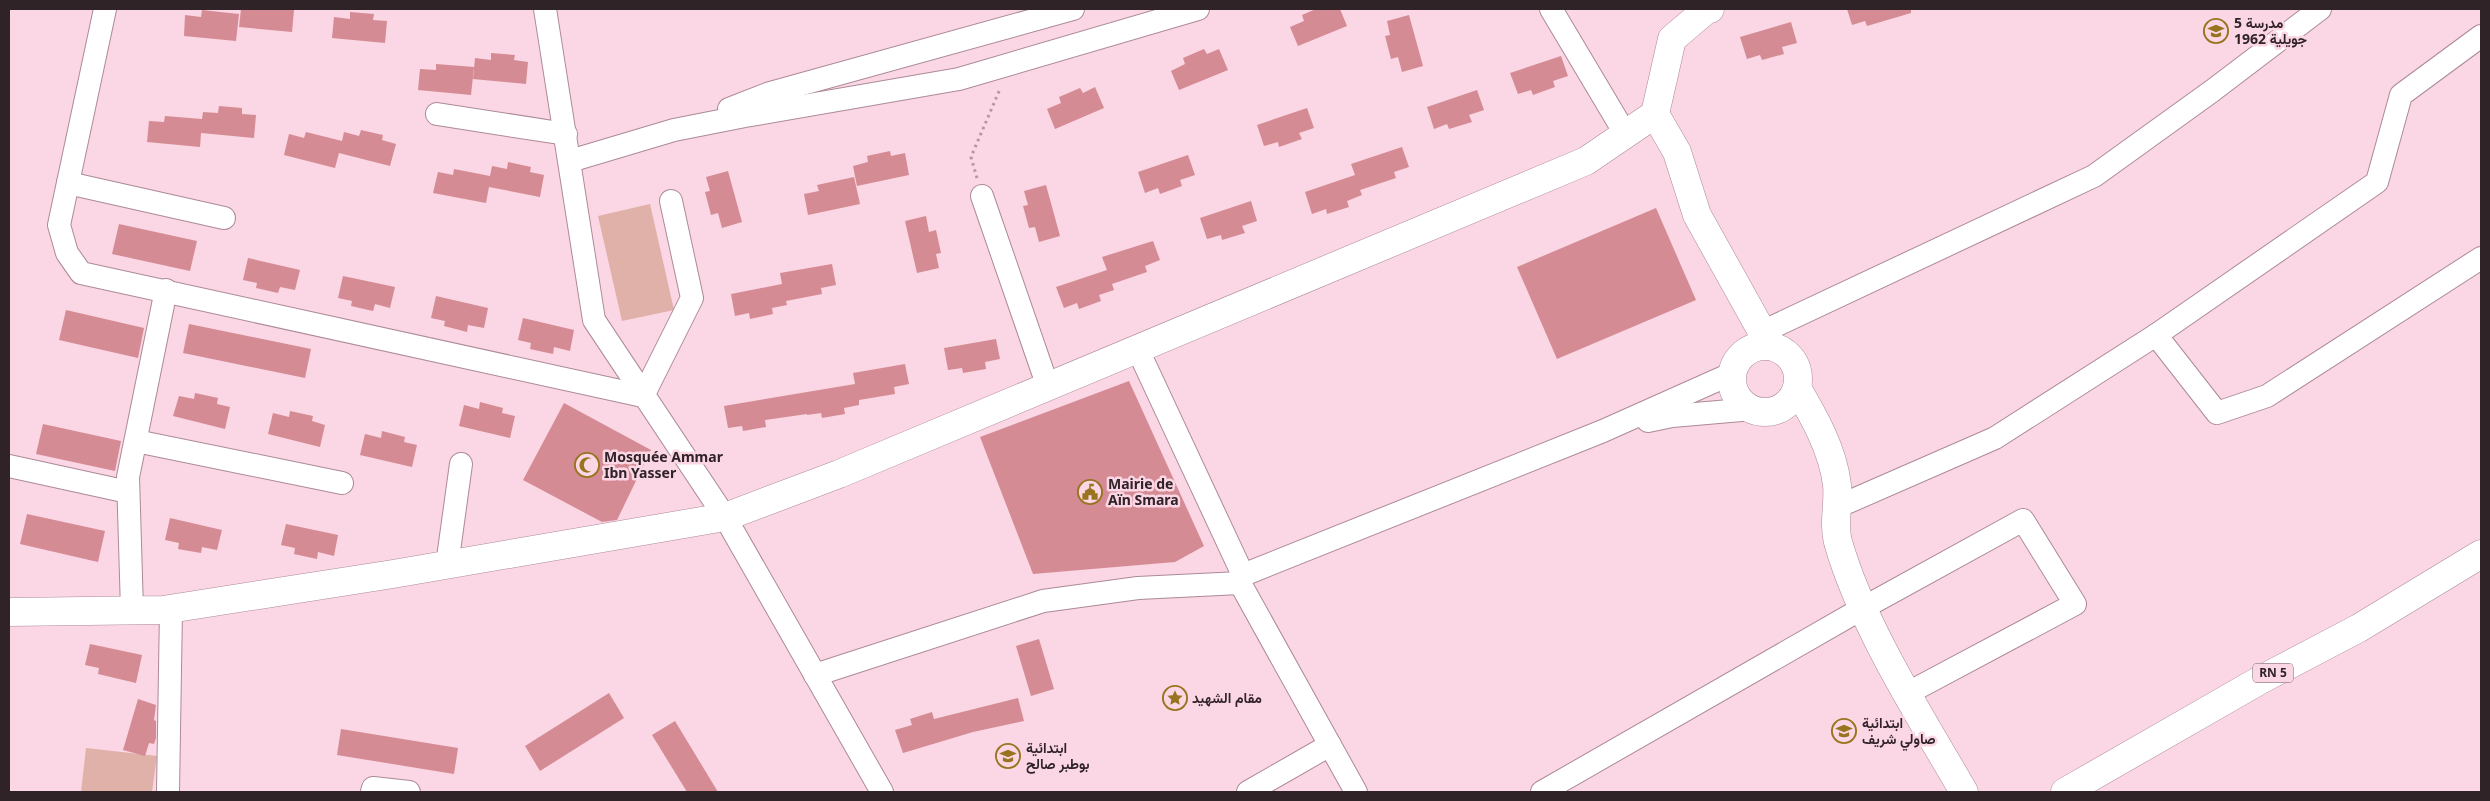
<svg xmlns="http://www.w3.org/2000/svg" width="2490" height="801" font-family="'Noto Sans',Vazirmatn,sans-serif">
<style>
.green{fill:#dfb1a8}
.building{fill:#d48b94}
.lines{fill:none;stroke-linecap:round;stroke-linejoin:round}
.minor-casing{stroke:#ac8a98;stroke-width:24}
.tertiary-casing{stroke:#ac8a98;stroke-width:29}
.secondary-casing{stroke:#ac8a98;stroke-width:29}
.primary-casing{stroke:#ac8a98;stroke-width:29}
.path{stroke:#b296a0;stroke-width:3;stroke-dasharray:2.5 4;stroke-linecap:butt}
.minor{stroke:#fff;stroke-width:22}
.tertiary{stroke:#fff;stroke-width:28}
.secondary{stroke:#fff;stroke-width:28}
.primary{stroke:#fff;stroke-width:28}
.labels{text-anchor:middle;stroke-width:5;stroke-linejoin:round;paint-order:stroke}
.shield{fill:#fbd6e4;stroke:#6d5960;stroke-width:1}
.shield-label{font-size:12px;font-weight:bold;fill:#302328}
.poi-label{font-size:14px;font-weight:bold;fill:#302328;stroke:#fbd6e4;text-anchor:start}
</style>
<rect width="100%" height="100%" fill="#fbd6e4"/>
<g class="green">
<polygon points="650,204 674,310 622,321 598,216"/>
<polygon points="86,748 157,756 152,792 81,792"/>
</g>
<g class="building">
<polygon points="241,9 294,10 292,32 239,27"/>
<polygon points="1316,9 1340,9 1347,26 1298,46 1290,27 1304,21 1302,15"/>
<polygon points="1847,9 1911,9 1911,13 1867,26 1865,21 1852,25"/>
<polygon points="202,10 239,14 236,41 184,36 185,15 201,17"/>
<polygon points="350,12 374,14 373,20 387,21 385,43 332,38 334,17 350,19"/>
<polygon points="1409,15 1423,66 1402,72 1398,57 1391,59 1385,36 1390,35 1387,21"/>
<polygon points="1791,22 1797,43 1782,47 1784,54 1762,60 1760,55 1747,59 1740,37"/>
<polygon points="1204,49 1207,54 1219,49 1228,70 1179,90 1171,71 1185,64 1183,58"/>
<polygon points="491,53 515,55 514,60 528,62 526,84 473,79 475,58 491,60"/>
<polygon points="1561,56 1568,76 1553,81 1555,87 1533,95 1531,90 1518,94 1510,73"/>
<polygon points="436,64 474,67 471,95 418,90 420,69 436,70"/>
<polygon points="1095,87 1104,108 1055,129 1047,109 1061,103 1059,97 1080,88 1083,93"/>
<polygon points="1477,90 1484,110 1469,115 1472,122 1449,129 1447,124 1434,129 1427,107"/>
<polygon points="219,106 242,108 242,114 256,115 254,138 201,133 200,147 147,142 149,121 164,122 165,116 202,119 203,112 218,113"/>
<polygon points="1307,108 1314,128 1299,133 1302,139 1279,147 1278,142 1264,146 1257,125"/>
<polygon points="361,130 383,135 382,140 396,144 390,166 339,153 335,168 284,155 289,134 304,138 306,132 342,141 344,132 359,136"/>
<polygon points="1402,147 1409,167 1394,172 1396,178 1360,190 1362,195 1347,201 1349,207 1327,214 1326,209 1312,214 1305,192 1355,175 1351,164"/>
<polygon points="890,151 891,156 905,153 909,175 857,186 853,166 868,162 867,156"/>
<polygon points="1188,155 1195,175 1180,180 1182,186 1160,194 1158,188 1145,193 1138,172"/>
<polygon points="508,162 531,167 530,172 544,175 540,197 489,187 486,203 433,193 438,172 453,175 454,169 490,176 492,166 507,169"/>
<polygon points="728,171 742,222 722,228 718,213 711,215 705,192 710,191 706,177"/>
<polygon points="854,177 860,204 808,215 804,194 819,191 817,185"/>
<polygon points="1046,185 1060,236 1039,242 1035,227 1029,228 1023,206 1028,205 1024,191"/>
<polygon points="1251,201 1257,221 1242,226 1245,233 1222,240 1221,235 1207,239 1200,218"/>
<polygon points="1656,208 1696,300 1557,359 1517,267"/>
<polygon points="926,216 929,232 936,230 941,253 936,254 939,268 917,273 905,221"/>
<polygon points="119,224 197,241 190,271 112,254"/>
<polygon points="1153,241 1160,260 1145,266 1147,272 1112,284 1114,290 1099,295 1101,301 1079,309 1077,303 1064,308 1056,287 1107,270 1102,257"/>
<polygon points="248,258 300,270 295,290 280,287 278,293 256,288 257,283 243,280"/>
<polygon points="832,264 836,285 821,288 822,294 786,301 787,305 772,308 773,314 750,319 749,313 735,316 731,294 782,284 780,273"/>
<polygon points="343,276 395,287 390,308 375,304 373,311 351,306 352,301 338,298"/>
<polygon points="436,296 488,308 484,328 468,325 467,332 444,326 445,321 431,318"/>
<polygon points="66,310 144,328 138,358 59,340"/>
<polygon points="523,318 574,330 570,351 554,347 553,354 530,349 531,343 518,340"/>
<polygon points="189,324 311,349 305,378 183,353"/>
<polygon points="996,339 1000,359 985,362 986,369 963,373 962,368 948,370 944,348"/>
<polygon points="905,364 909,384 894,387 895,394 859,400 859,405 844,408 845,414 822,418 821,413 807,415 807,414 765,420 766,427 743,431 742,426 728,428 724,406 855,384 853,373"/>
<polygon points="1129,381 1204,546 1175,562 1033,574 980,437"/>
<polygon points="195,393 218,398 217,404 230,407 225,429 173,416 179,396 194,399"/>
<polygon points="480,402 503,408 502,413 515,416 510,438 459,426 464,405 479,409"/>
<polygon points="564,403 651,450 617,520 602,522 523,480"/>
<polygon points="290,411 313,416 312,421 325,425 320,447 268,434 273,413 289,417"/>
<polygon points="43,424 121,441 115,471 36,454"/>
<polygon points="382,431 405,437 404,442 417,445 412,467 360,455 365,434 381,438"/>
<polygon points="27,514 105,531 98,562 20,544"/>
<polygon points="170,518 222,530 217,550 202,547 201,553 178,549 179,543 165,540"/>
<polygon points="286,524 338,535 334,556 318,552 317,559 294,554 295,548 281,545"/>
<polygon points="1039,639 1054,689 1031,696 1016,646"/>
<polygon points="90,644 142,655 136,683 98,674 99,668 85,665"/>
<polygon points="609,693 624,718 540,771 525,746"/>
<polygon points="1018,698 1024,721 973,732 903,753 895,730 912,725 910,719 932,712 934,719"/>
<polygon points="138,699 156,705 154,720 156,721 156,738 154,744 149,743 145,756 123,750"/>
<polygon points="675,721 718,792 687,792 652,735"/>
<polygon points="341,729 458,748 454,774 337,755"/>
</g>
<g class="lines">
<defs>
<g id="minor">
<polyline points="105,9 59,225 67,253 81,273 643,396 692,298 671,201"/>
<polyline points="545,9 594,320 725,517 882,792"/>
<polyline points="1551,9 1626,135"/>
<polyline points="729,109 770,93 1073,9"/>
<polyline points="437,114 566,134"/>
<polyline points="570,161 674,130 745,116 959,79 1198,9"/>
<polyline points="68,183 224,218"/>
<polyline points="982,196 1048,387"/>
<polyline points="1762,332 2094,176 2212,91 2320,9"/>
<polyline points="2156,335 2217,413 2267,396 2481,258"/>
<polyline points="1138,350 1243,575 1240,583 1356,792"/>
<polyline points="1648,421 1672,416 1753,409"/>
<polyline points="136,441 342,483"/>
<polyline points="9,466 128,492"/>
<polyline points="1837,507 1995,438 2156,335 2377,182 2401,95 2481,36"/>
<polyline points="447,565 461,464"/>
<polyline points="1243,575 1603,431 1733,373"/>
<polyline points="132,610 128,477 166,290"/>
<polyline points="815,675 1043,601 1138,588 1240,583"/>
<polyline points="168,792 171,609"/>
<polyline points="372,792 373,788 409,792"/>
<polyline points="1248,792 1330,745"/>
<polyline points="1542,792 1863,608 2023,520 2075,604 1908,693"/>
</g>
<g id="tertiary">
<polyline points="1655,114 1677,152 1697,215 1770,346"/>
<circle cx="1765" cy="379" r="33"/>
<path d="M1797,388c17,29 36,62 40,97 2,18 -4,39 1,57 24,84 82,174 126,250"/>
</g>
<polyline id="secondary" points="9,612 163,610 393,574 725,517 839,474 1586,161 1655,114 1672,39 1706,10 1710,9"/>
<polyline id="primary" points="2065,792 2262,679 2359,628 2481,554"/>
</defs>
<use href="#minor" class="minor-casing"/>
<use href="#tertiary" class="tertiary-casing"/>
<use href="#secondary" class="secondary-casing"/>
<use href="#primary" class="primary-casing"/>
<polyline class="path" points="977,178 971,157 1000,89"/>
<use href="#minor" class="minor"/>
<use href="#tertiary" class="tertiary"/>
<use href="#secondary" class="secondary"/>
<use href="#primary" class="primary"/>
</g>
<defs>
<symbol id="school-ring" viewBox="-11 -11 22 22"><circle r="9.5" fill="#fbd6e4" stroke="#98741e" stroke-width="1.5"/><path d="M0-5L7-2L0 1L-7-2ZM-4 1L0 2.5L4 1V4Q0 6-4 4Z" fill="#98741e"/></symbol>
<symbol id="mosque-ring" viewBox="-11 -11 22 22"><circle r="9.5" fill="#fbd6e4" stroke="#98741e" stroke-width="1.5"/><path d="M3.5-4.9A6 6 0 1 0 3.5 4.9A5 5 0 1 1 3.5-4.9Z" fill="#98741e"/></symbol>
<symbol id="civic-ring" viewBox="-11 -11 22 22"><circle r="9.5" fill="#fbd6e4" stroke="#98741e" stroke-width="1.5"/><path d="M-.6-6.5H3V-4.5H.6V-3L4-1V1h2V6H-6V1h2V-1L-.6-3ZM-1.2 2.5V6h2.4V2.5Z" fill="#98741e"/></symbol>
<symbol id="sight-ring" viewBox="-11 -11 22 22"><circle r="9.5" fill="#fbd6e4" stroke="#98741e" stroke-width="1.5"/><path d="M0-6L1.8-2.2L6-1.7L2.9 1.2L3.7 5.4L0 3.3L-3.7 5.4L-2.9 1.2L-6-1.7L-1.8-2.2Z" fill="#98741e"/></symbol>
</defs>
<g fill-rule="evenodd">
<use href="#school-ring" x="2202" y="17" width="28" height="28"/>
<use href="#mosque-ring" x="573" y="451" width="28" height="28"/>
<use href="#civic-ring" x="1076" y="478" width="28" height="28"/>
<use href="#sight-ring" x="1161" y="684" width="28" height="28"/>
<use href="#school-ring" x="1830" y="717" width="28" height="28"/>
<use href="#school-ring" x="994" y="742" width="28" height="28"/>
</g>
<g class="labels">
<rect class="shield" x="2253" y="663.5" width="40" height="19" rx="4"/>
<g class="shield-label">
<text x="2273" y="677">RN 5</text>
</g>
<g class="poi-label">
<text x="2234" y="28">مدرسة 5<tspan x="2234" dy="16">جويلية 1962</tspan></text>
<text x="604" y="462">Mosquée Ammar<tspan x="604" dy="16">Ibn Yasser</tspan></text>
<text x="1108" y="489">Mairie de<tspan x="1108" dy="16">Aïn Smara</tspan></text>
<text x="1192" y="703">مقام الشهيد</text>
<text x="1862" y="728">ابتدائية<tspan x="1862" dy="16">صاولي شريف</tspan></text>
<text x="1026" y="753">ابتدائية<tspan x="1026" dy="16">بوطبر صالح</tspan></text>
</g>
</g>
<rect width="2490" height="801" fill="none" stroke="#302328" stroke-width="20"/>
</svg>
